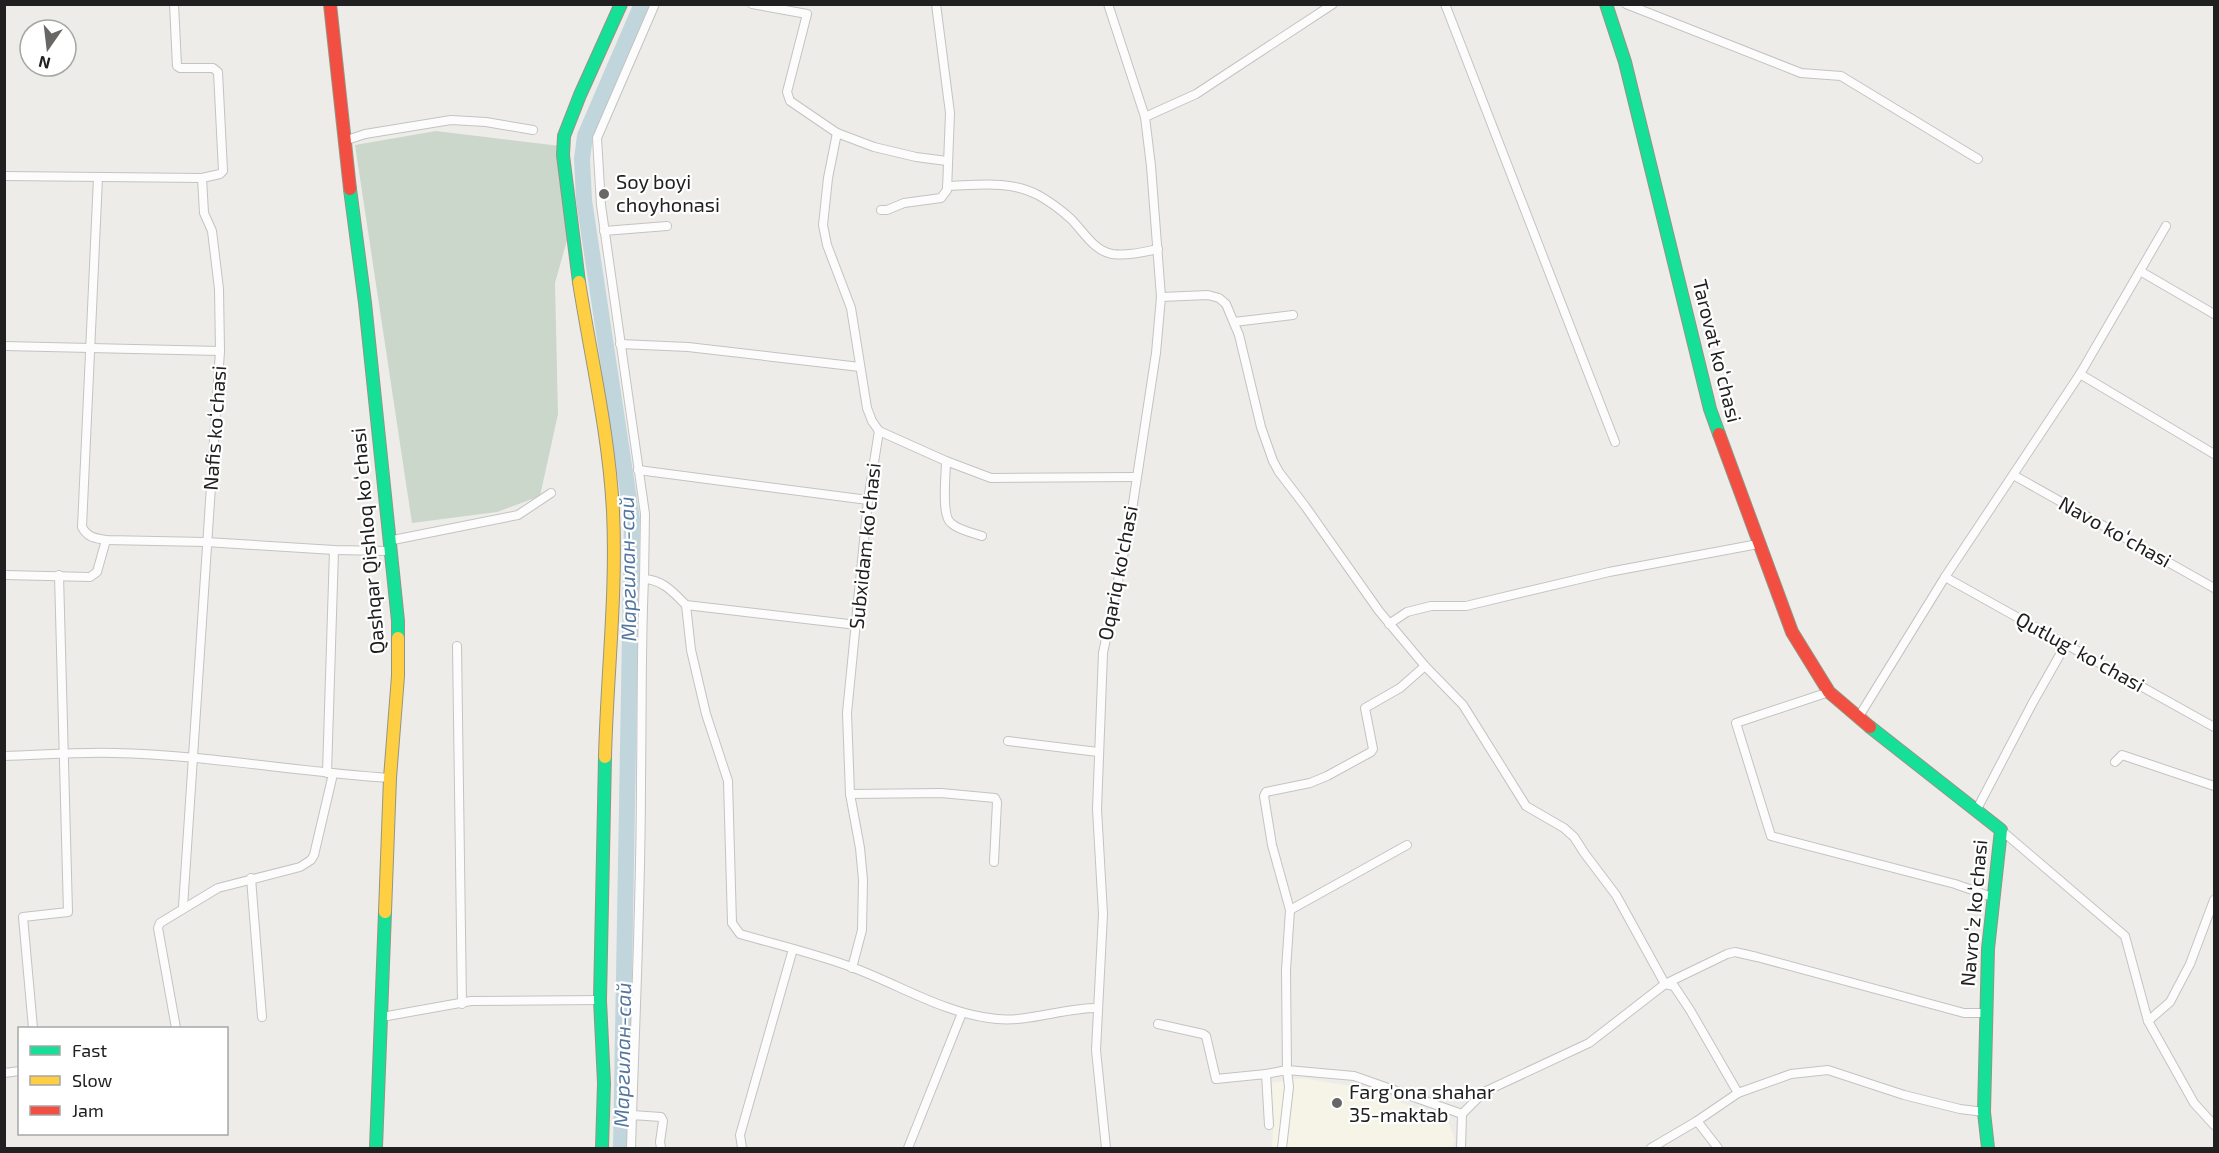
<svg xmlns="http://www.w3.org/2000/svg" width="2219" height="1153" font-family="'Exo 2',sans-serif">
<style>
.education{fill:#f5f4e7}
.cemetery{fill:#cad7ca}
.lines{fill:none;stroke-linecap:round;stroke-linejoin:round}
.river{stroke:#c1d6dc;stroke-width:16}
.street-casing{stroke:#c4c3c1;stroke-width:10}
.fast-casing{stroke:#949583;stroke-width:14}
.slow-casing{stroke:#949583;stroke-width:14}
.jam-casing{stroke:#949583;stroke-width:14}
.street{stroke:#fcfcfc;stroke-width:8}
.fast{stroke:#16e098;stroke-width:12}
.slow{stroke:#ffcf43;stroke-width:12}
.jam{stroke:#f24e42;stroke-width:12}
.poi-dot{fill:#686766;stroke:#fff;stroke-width:2}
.labels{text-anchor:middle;stroke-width:4.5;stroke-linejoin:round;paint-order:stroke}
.poi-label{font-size:20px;fill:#202020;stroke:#fff;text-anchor:start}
.street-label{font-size:20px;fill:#202020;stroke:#fff}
.water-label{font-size:21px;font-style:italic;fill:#54769e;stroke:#fff}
</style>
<rect width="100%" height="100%" fill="#eeece9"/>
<polygon class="education" points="1302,1078 1356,1087 1447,1119 1455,1139 1452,1148 1272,1148 1273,1130 1272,1083"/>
<polygon class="cemetery" points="436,131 560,146 569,233 555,283 558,414 540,496 497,512 412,523 355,145"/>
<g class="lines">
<polyline class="river" points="621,1148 632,519 584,200 582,159 585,136 642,4"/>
<defs>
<g id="street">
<polyline points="174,4 177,66 180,68 213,68 218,72 223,171 220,174 202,178 204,213 212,231 219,289 220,351 183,907"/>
<path d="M655,4l-58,134 4,67 44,309 -1,65c19,1 29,13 42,26l171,20"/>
<polyline points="752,4 807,14 787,92 790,101 837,133 874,147 916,157 947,161"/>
<polyline points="1445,4 1615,442"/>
<polyline points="1626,4 1801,73 1841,76 1978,159"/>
<polyline points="1145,117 1196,94 1333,4"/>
<polyline points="837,133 828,178 823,225 827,245 851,308 867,408 872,421 879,431 868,500 847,713 850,794 860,848 863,880 862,930 852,968"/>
<polyline points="344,141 365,134 451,120 486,122 533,130"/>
<polyline points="4,176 202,178"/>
<path d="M98,178l-16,349c6,11 13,11 24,13l100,2 128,8 55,1"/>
<path d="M947,186c31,-1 62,-6 91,9 11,6 23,15 33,24 12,12 23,32 41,35 16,2 31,-2 46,-5"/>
<polyline points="881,210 887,210 904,203 941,198 947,190 950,113 936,4"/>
<polyline points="604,231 667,226"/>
<polyline points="2140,271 2214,314"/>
<polyline points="1161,297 1208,295 1219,298 1226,304 1239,335 1261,427 1273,461 1279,472 1305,506 1379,611 1425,666 1463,705 1526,806 1564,828 1574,837 1585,854 1616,895 1665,984 1674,986 1690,1010 1738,1093 1697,1121 1718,1148"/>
<polyline points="1234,322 1293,315"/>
<polyline points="620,344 688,347 860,367"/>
<polyline points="4,346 220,351"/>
<polyline points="2080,374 2214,454"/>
<polyline points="879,431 946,461 991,478 1136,477"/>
<path d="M946,461c0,13 -5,55 5,62 7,7 22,10 31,13"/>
<polyline points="638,470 868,500"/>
<polyline points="2015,476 2214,588"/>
<polyline points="388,541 518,515 551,493"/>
<polyline points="4,575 90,577 97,572 106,540"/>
<polyline points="1945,577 2214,727"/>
<path d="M686,605l5,45 15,64 22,67 4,142 8,11c38,11 77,20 114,34 48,18 91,46 143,51 33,3 66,-11 100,-11"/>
<polyline points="1389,624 1407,612 1431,606 1466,606 1609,572 1758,544"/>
<polyline points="457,646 462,1004"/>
<polyline points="1425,666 1400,688 1365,708 1373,749 1371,752 1327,776 1310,783 1266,792 1264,796 1272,845 1290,910 1286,970 1287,1070 1354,1076 1462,1114"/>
<polyline points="1829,692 1736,723 1771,836 1955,884 1992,897"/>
<polyline points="1858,718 1945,577 2080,374 2166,226"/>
<polyline points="1008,741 1098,752"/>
<path d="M4,756c37,-1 73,-4 110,-3 92,2 184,19 276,25"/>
<polyline points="2115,762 2122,755 2214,786"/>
<polyline points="327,773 334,550"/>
<polyline points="850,794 941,793 995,798 997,802 994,862"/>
<polyline points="1977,809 2032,704 2066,644"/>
<polyline points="2001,830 2125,936 2148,1021 2194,1103 2214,1125"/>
<polyline points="251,878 262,1017"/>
<polyline points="1290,910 1407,845"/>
<polyline points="382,1017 471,1001 600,1000"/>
<polyline points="2148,1021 2170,1002 2190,964 2214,900"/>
<polyline points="1158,1024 1203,1034 1206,1036 1216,1079 1266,1074 1287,1070 1289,1087 1282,1148"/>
<polyline points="33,1028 23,917 68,912 59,575"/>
<polyline points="176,1028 158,928 160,923 218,888 300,867 311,860 314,855 333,774"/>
<polyline points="4,1073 20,1071"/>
<polyline points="1266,1074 1269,1125"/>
<polyline points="1738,1093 1791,1074 1828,1070 1904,1095 1960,1109 1984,1112"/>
<path d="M632,1115c4,-112 9,-224 9,-336 1,-67 0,-133 3,-200"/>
<polyline points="631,1148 632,1115 661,1117 663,1121 660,1142 661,1148"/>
<polyline points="742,1148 740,1135 793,949"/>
<polyline points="908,1148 962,1013"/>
<polyline points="1106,1148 1096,1050 1103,914 1097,809 1103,653 1130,523 1156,353 1161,297 1151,166 1145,117 1108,4"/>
<polyline points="1461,1148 1462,1114 1484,1092 1589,1043 1665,984 1727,954 1735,952 1757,957 1964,1013 1986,1013"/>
<polyline points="1651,1148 1697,1121"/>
</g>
<g id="fast">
<polyline points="1606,4 1625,62 1710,409 1719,434"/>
<polyline points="350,189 365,303 398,621 398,638"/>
<polyline points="579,282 563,155 564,136 580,95 621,4"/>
<polyline points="1870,727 2001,830 1988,949 1984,1112 1988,1148"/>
<polyline points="376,1148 385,912"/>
<polyline points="602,1148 604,1083 600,1000 605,757"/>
</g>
<g id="slow">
<path d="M579,282c12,76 30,152 34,229 4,82 -6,164 -8,246"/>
<polyline points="385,912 390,778 398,676 398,638"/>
</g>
<g id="jam">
<polyline points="330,4 350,189"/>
<polyline points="1719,434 1792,632 1829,692 1870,727"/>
</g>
</defs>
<use href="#street" class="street-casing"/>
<use href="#fast" class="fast-casing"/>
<use href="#slow" class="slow-casing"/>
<use href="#jam" class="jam-casing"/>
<use href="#street" class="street"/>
<use href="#fast" class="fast"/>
<use href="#slow" class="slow"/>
<use href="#jam" class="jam"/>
</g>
<g class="poi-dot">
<circle cx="604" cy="194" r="6"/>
<circle cx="1337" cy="1103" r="6"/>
</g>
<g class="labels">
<g class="poi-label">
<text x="616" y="189">Soy boyi<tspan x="616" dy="23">choyhonasi</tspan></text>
<text x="1349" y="1099">Farg'ona shahar<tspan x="1349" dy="23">35-maktab</tspan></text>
</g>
<g class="street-label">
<text transform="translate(1717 351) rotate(76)" y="7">Tarovat koʻchasi</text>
<text transform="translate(215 428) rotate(-86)" y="7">Nafis koʻchasi</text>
<text transform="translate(2115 532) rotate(29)" y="7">Navo koʻchasi</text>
<text transform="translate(368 541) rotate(-95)" y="7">Qashqar Qishloq koʻchasi</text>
<text transform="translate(865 546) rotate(-84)" y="7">Subxidam koʻchasi</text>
<text transform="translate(1118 573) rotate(-79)" y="7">Oqariq ko'chasi</text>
<text transform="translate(2080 652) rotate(29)" y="7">Qutlugʻ koʻchasi</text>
<text transform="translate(1974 913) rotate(-85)" y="7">Navroʻz koʻchasi</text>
</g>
<g class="water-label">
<text transform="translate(628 569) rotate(-91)" y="7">Маргилан-сай</text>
<text transform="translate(623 1055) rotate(-89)" y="7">Маргилан-сай</text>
</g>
</g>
<rect width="2219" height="1153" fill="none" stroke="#202020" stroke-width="12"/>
<rect x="18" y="1027" width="210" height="108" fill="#ffffff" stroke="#a6a6a6" stroke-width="1.5"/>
<rect x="30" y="1046" width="30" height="9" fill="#16e098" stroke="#a6a6a6" stroke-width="1.5"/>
<text x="72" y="1057" font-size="18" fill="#202020">Fast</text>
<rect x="30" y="1076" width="30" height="9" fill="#ffcf43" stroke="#a6a6a6" stroke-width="1.5"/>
<text x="72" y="1087" font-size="18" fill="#202020">Slow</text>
<rect x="30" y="1106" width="30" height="9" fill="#f24e42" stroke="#a6a6a6" stroke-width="1.5"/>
<text x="72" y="1117" font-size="18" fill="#202020">Jam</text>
<g transform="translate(48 48) rotate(194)"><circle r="28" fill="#ffffff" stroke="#a6a6a6" stroke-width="1.5"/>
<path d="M0-4.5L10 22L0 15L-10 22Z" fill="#686766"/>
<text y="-9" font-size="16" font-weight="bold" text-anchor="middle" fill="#202020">N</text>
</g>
</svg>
